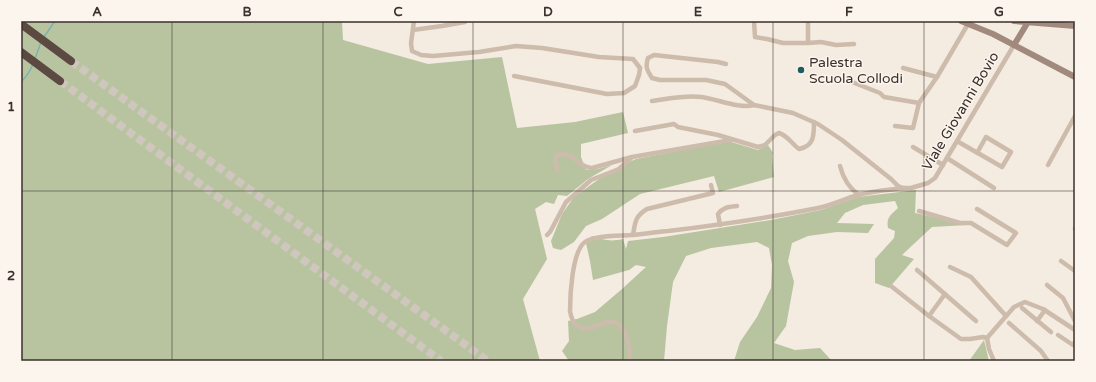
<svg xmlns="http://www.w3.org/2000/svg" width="1096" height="382" font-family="'Varela Round',sans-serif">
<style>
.green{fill:#b8c4a0}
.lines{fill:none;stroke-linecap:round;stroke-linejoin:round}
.stream{stroke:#7fb0b2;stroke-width:1.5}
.highway-tunnel{stroke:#cfc6bd;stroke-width:8;stroke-dasharray:8 4;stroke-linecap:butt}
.street{stroke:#cdbbac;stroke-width:4.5}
.secondary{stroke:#a18a7d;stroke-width:6}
.highway{stroke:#5c4a42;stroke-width:8}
.grid{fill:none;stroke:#3b302b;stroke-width:1;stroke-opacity:0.55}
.poi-dot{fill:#1f5a5e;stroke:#fbf5ee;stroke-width:1.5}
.labels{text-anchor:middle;stroke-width:3;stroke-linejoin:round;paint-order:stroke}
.poi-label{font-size:14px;fill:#3b302b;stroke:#fbf5ee;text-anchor:start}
.street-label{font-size:14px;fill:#3b302b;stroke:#fbf5ee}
.neatline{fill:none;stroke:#3b302b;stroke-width:1.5}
.grid-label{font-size:13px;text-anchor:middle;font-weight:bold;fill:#3b302b}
</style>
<rect width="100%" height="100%" fill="#f4ebe1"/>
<g class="green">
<polygon points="21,21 342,21 343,40 428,64 502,57 517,128 575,122 623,112 628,133 581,144 581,157 586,170 598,169 612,165 588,179 567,196 558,195 554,204 546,202 535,209 547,259 523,299 540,361 21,361"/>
<polygon points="728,141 758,150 768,145 773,153 772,155 774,177 719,192 714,176 640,194 602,219 586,226 574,242 561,250 553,248 551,241 562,214 574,197 599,179 620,166 636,159"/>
<path d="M916,190l-1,23 52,12 -35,2 -30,28 12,4 -25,29 -14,-5v-24l19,-21 1,-7 -7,-3c-2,-11 3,-13 10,-20l-3,-7 -32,4 -18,8 -8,10 37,1 -6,9 -31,-1 -29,4 -16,7 -4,18 6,21 -8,44 -12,17 21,7 25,-2 12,13h-98l6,-19 17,-25 14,-29 1,-23 -3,-17 -12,-6 -46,6 -25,8 -13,26 -6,44 -3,35h-95l-7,-10 7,-10 -1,-20 9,-2 18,-7 27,-23 24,-22 -10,-2 -7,5 -36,10 -3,-19 -4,-18 6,-7c13,4 18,6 31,3l3,10 2,-8 35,-4 108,-17 50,-10 37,-13z"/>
<polygon points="984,340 989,361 969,361"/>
</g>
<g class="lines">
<g class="stream">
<polyline points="44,37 55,21"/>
<polyline points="35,59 41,42"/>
<path d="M21,82c6,-6 9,-10 12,-18"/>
</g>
<g class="highway-tunnel">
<polyline points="71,61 488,361"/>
<polyline points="60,81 441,361"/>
</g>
<g class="street">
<polyline points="414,21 411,43 412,51 421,55 433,56 479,52 516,46 542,48 599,57 633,59 640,68"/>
<polyline points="754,21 755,37 767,39 783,43 808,43"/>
<polyline points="808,21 808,43 821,42 836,45 854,44"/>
<polyline points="413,30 442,26 465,22"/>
<path d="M726,64l-8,-2 -64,-7 -6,3c-3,9 -1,12 4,20l8,2h46l19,4 29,21 39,8 25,11 24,16 49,39 7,7 5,2h8l17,-5 7,-5 79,-133"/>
<polyline points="903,68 937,77"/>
<polyline points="514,76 607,94 624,93 635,86 639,75 640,68"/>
<polyline points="852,82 880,93 884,97 919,103"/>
<path d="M652,101c16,-2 32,-6 49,-4 17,2 37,12 53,8"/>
<polyline points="895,126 913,128 919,103 937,77 968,24"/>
<path d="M635,131l39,-7 4,3 40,8 40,12 7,-2 10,-10 4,-2c8,2 13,11 20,16 15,-3 15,-13 15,-27"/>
<path d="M957,141c15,9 30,17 45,26l9,-15 -25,-15 -9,16"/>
<polyline points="913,147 943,165"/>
<polyline points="947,158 994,188"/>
<polyline points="1048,165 1075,116"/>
<path d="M840,166c3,12 9,22 19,29"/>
<path d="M557,170l-2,-11 2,-4c18,-5 20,13 35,13l40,-11 99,-17"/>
<polyline points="919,211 960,223 971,223 1007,245 1016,233 977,209"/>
<path d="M720,225l-2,-11c5,-7 11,-7 19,-8"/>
<polyline points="1075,229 1075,228"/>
<polyline points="547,235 550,232 566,202 591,180 619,169 631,158"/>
<path d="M633,235c2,-12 2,-19 14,-26l66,-16 -2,-8"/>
<polyline points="1061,261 1075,271"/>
<polyline points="950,267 971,277 1006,316"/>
<polyline points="917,270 976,321"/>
<polyline points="1047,285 1063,298 1075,321"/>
<polyline points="891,286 929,316 961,339 970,339 983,337 987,338"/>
<polyline points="1022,308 1051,332"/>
<polyline points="929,316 945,294"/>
<polyline points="1037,321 1045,310"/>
<polyline points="1009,323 1041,351 1048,361"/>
<polyline points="1058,335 1073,345 1075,342"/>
<polyline points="987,338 1014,307 1025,302 1043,309 1075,330"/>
<polyline points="987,338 989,349 994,361"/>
<path d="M630,361c0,-11 -3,-37 -17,-39 -12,-2 -25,13 -37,3 -4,-4 -5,-8 -6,-14 0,-15 2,-60 15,-69 9,-7 35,-6 47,-7 12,-1 24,-3 36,-4 50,-6 100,-13 150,-23 14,-3 26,-9 40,-13 14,-4 30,-5 45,-7"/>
</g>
<g class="secondary">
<polyline points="961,21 993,34 1075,77"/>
<polyline points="1014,21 1075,26"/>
<polyline points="1014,45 1028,22"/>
</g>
<g class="highway">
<polyline points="21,24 71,61"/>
<polyline points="21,52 60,81"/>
</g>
</g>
<path class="grid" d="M172,21v340M323,21v340M473,21v340M623,21v340M773,21v340M924,21v340M21,191h1054"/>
<circle class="poi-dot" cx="801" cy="70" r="4"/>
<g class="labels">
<g class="poi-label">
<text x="809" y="67">Palestra<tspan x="809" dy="16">Scuola Collodi</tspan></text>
</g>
<g class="street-label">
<text transform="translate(960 111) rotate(-59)" y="5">Viale Giovanni Bovio</text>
</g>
</g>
<rect width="1096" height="382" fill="none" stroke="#fbf5ee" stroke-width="44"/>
<rect x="22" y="22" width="1052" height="338" class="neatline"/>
<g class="grid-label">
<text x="97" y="16">A</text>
<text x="247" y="16">B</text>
<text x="398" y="16">C</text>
<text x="548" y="16">D</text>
<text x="698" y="16">E</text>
<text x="849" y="16">F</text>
<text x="999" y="16">G</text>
<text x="11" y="111">1</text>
<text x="11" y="280">2</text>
</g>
</svg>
